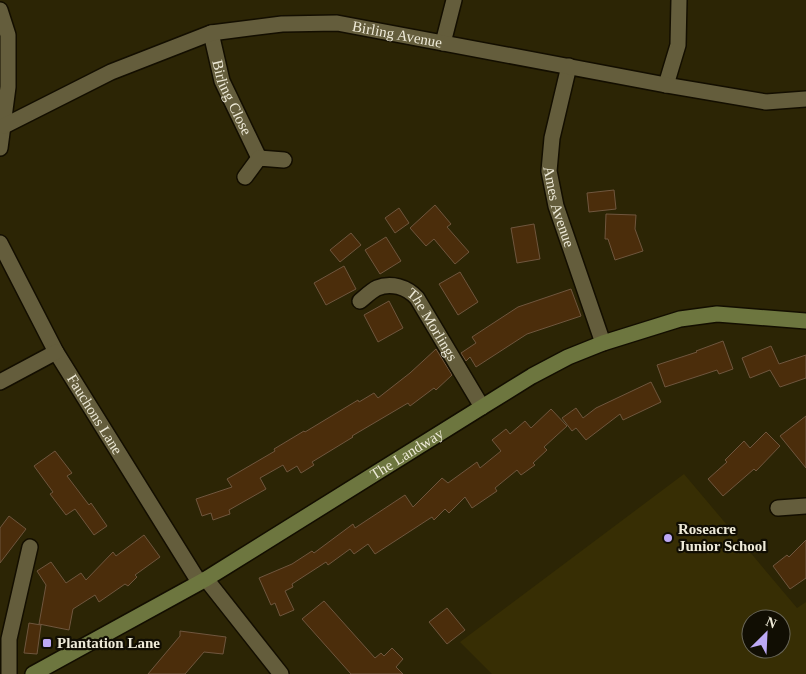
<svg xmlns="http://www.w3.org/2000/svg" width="806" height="674" font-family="Georgia,serif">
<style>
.built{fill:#372e04;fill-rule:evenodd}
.building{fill:#4b2d0b;stroke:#6f563e}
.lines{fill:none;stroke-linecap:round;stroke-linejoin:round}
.street-casing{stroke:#130e00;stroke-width:18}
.secondary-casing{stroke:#130e00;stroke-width:18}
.street{stroke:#645d3c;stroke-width:15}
.secondary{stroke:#6d763f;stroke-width:15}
.poi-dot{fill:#bda9f5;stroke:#110e03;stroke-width:2}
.labels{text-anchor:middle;stroke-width:4.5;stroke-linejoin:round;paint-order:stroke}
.street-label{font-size:15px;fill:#eeead8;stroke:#110e03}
.poi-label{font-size:15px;font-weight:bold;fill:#eeead8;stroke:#110e03;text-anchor:start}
</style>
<rect width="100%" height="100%" fill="#2c2505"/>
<path class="built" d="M684,474l113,134 9,-6v72h-314l-32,-32zM751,619h30v30h-30z"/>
<g class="building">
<polygon points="614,190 616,209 589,212 587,193"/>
<polygon points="435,205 451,224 447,227 469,252 455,264 434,239 426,246 410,228"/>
<polygon points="399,208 409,223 395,233 385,218"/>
<polygon points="606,214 636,215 635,229 643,251 615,260 608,239 605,239"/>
<polygon points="534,224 540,259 517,263 511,228"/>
<polygon points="351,233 361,245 340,262 330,250"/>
<polygon points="386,237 401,261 380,274 365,250"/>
<polygon points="344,266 356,289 326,305 314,283"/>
<polygon points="460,272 478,302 458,315 439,284"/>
<polygon points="571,289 581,316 527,334 476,367 470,357 466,361 461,353 476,343 472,337 518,307"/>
<polygon points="389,301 403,328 378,342 364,315"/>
<polygon points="723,341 733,369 719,374 717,370 665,387 657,365 697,352 696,351"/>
<polygon points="771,346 779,364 806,355 806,378 780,387 770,370 750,378 742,358"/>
<polygon points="436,349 452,375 436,390 434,388 410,406 408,403 352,436 353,437 312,462 314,465 301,473 297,466 287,472 283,465 260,478 266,489 229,510 230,514 213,520 211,513 202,516 196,499 232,487 227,479 275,451 274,449 304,431 305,432 358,400 359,402 374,393 378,398 410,373"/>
<polygon points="651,382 661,402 623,420 620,414 586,440 576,428 572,431 562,418 576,408 583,418 596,408"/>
<polygon points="551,409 567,426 544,447 547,450 533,463 535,465 521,475 517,470 495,488 497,491 472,508 465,497 449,513 445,509 434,520 432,517 375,554 368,544 354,554 350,549 328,565 326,562 292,584 293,587 285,591 294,610 280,616 275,603 271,605 259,578 292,564 312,551 314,553 353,524 355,528 405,495 413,507 442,478 448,483 477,462 480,468 501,451 492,440 506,429 510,434 525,421 531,428"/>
<polygon points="806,416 806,468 780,436"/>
<polygon points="766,432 780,446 756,471 754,469 723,496 708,479 727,462 725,460 744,441 750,448"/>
<polygon points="55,451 72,473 67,476 89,505 91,503 107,526 94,535 75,509 66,515 50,494 53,492 34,466"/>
<polygon points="9,516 26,529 0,563 0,528"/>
<polygon points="144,535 160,557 135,575 137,577 128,586 125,584 99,602 95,595 73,609 69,630 39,624 46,585 37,571 51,562 66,583 81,573 86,580 113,552 116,556"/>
<polygon points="806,540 806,578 790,589 773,566 787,555 789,557"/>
<polygon points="324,601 375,658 381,653 384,656 392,648 403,659 396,667 403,674 351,674 302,619"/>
<polygon points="447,608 465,630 447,644 429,622"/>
<polygon points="29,623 41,625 37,654 24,653"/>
<polygon points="180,631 226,637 223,654 204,652 185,674 148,674 180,636"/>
</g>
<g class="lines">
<defs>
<g id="street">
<polyline points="0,10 8,35 8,87 0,148"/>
<path id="s1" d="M211,33l11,48 37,77"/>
<polyline points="443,43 454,0"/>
<path id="s2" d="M569,66l-17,72 -3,33 7,35 47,137"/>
<polyline points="666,85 678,45 679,0"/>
<path id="s3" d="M4,126l107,-54 100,-39 71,-9 55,-1 329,62 100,17 40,-3"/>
<polyline points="245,177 259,158 284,160"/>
<path id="s4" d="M0,243l56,109 143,230"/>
<path id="s5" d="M360,301c5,-4 11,-10 17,-13 14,-6 30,-1 40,10l65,109"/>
<polyline points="0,382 56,352"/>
<polyline points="778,508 806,506"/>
<polyline points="206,579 281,674"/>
<polyline points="9,674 9,639 30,547"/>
</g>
<g id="secondary">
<path id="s6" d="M33,674l173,-95 276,-172 50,-31 36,-19 35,-14 77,-24 37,-5 89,7"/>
</g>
</defs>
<use href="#street" class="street-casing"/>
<use href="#secondary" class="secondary-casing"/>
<use href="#street" class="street"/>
<use href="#secondary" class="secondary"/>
</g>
<g class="poi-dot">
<circle cx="668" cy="538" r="5"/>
<rect x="42" y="638" width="10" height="10" rx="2.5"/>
</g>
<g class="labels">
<g class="street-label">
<text dy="5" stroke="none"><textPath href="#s3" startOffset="415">Birling Avenue</textPath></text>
<text dy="5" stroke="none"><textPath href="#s1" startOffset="68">Birling Close</textPath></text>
<text dy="5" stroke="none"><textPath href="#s2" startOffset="144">Ames Avenue</textPath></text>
<text dy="5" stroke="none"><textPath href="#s5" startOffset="96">The Morlings</textPath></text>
<text dy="5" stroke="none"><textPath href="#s4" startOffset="196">Fauchons Lane</textPath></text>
<text dy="5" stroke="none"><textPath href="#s6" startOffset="434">The Landway</textPath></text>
</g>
<g class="poi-label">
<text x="678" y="534">Roseacre<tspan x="678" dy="17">Junior School</tspan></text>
<text x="57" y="648">Plantation Lane</text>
</g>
</g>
<g transform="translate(766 634) rotate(24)"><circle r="24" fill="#110e03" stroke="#696658"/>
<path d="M0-4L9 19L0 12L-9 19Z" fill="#bda9f5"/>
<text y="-8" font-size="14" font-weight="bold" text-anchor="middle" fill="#eeead8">N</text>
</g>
</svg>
